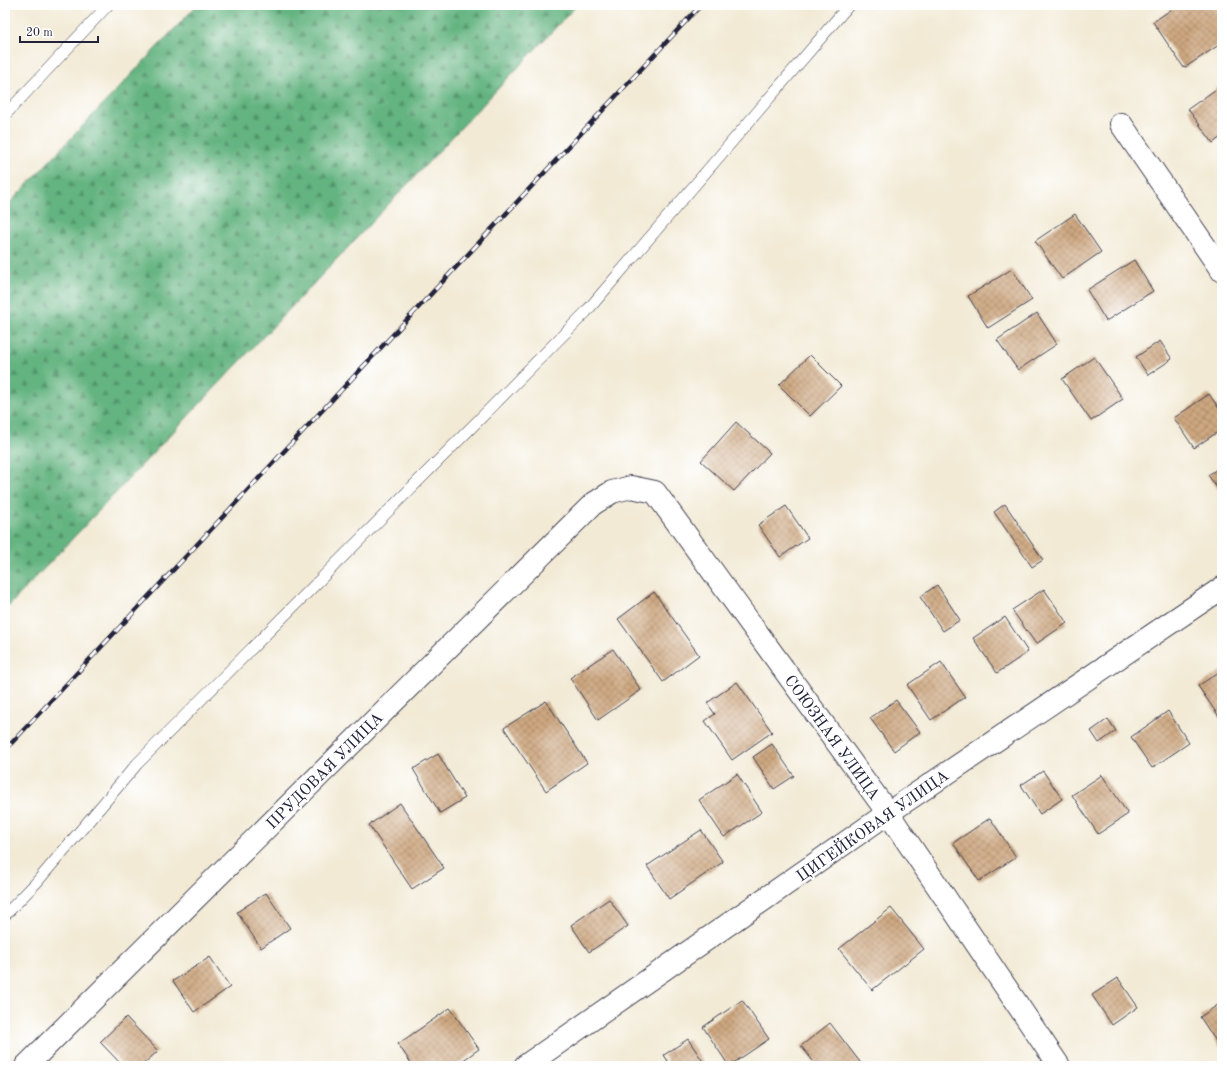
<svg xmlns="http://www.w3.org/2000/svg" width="1227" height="1071" font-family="'Old Standard TT',serif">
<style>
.forest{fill:url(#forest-firs);stroke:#426b5e}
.building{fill:url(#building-cross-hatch)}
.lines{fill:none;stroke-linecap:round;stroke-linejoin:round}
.lane-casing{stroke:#414052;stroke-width:12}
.street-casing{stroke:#414052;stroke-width:24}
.lane{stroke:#fff;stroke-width:11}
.street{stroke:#fff;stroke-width:22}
.rail-casing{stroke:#22223b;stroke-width:4.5}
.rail{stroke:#fff;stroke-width:3;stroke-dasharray:9;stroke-linecap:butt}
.labels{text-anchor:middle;stroke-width:4;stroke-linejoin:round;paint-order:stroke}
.street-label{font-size:16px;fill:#22223b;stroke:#fff}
</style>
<defs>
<pattern id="forest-firs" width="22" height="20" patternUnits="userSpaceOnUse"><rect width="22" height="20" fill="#63b480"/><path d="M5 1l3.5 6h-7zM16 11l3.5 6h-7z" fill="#51926a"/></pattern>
<pattern id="building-cross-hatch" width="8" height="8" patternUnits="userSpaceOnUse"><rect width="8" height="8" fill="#cea780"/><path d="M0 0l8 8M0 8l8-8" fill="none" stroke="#a7886a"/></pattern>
</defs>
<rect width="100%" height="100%" fill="#fff"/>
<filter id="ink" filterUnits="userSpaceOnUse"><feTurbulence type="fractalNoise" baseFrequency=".025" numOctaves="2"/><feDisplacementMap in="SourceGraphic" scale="8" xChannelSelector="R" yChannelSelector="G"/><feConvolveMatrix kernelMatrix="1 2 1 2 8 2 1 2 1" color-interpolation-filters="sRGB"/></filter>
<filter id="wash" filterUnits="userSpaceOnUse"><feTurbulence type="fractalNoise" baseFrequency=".012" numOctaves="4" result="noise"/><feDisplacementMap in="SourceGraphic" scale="16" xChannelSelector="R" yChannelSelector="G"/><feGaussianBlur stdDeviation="0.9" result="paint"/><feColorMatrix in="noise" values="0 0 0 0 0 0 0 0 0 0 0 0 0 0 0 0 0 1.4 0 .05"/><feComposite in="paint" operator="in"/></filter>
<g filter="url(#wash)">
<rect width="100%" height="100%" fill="#f2ead5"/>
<polygon class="forest" points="197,5 577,5 5,610 5,208"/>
<g id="blocks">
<g class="building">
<polygon points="1178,5 1222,5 1222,43 1184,68 1153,22"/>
<polygon points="1222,85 1222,136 1213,143 1188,109"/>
<polygon points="1075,214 1101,252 1062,279 1035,241"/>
<polygon points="1134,260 1153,291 1106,321 1087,290"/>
<polygon points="1012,269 1032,300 988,328 968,296"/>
<polygon points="1037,313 1057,344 1018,370 997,340"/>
<polygon points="1160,341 1172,359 1148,375 1136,357"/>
<polygon points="810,355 841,386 810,416 779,385"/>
<polygon points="1094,357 1123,399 1091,421 1062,379"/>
<polygon points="1209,394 1222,413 1222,429 1194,448 1174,418"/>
<polygon points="736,422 770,453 734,491 701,461"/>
<polygon points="1222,466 1222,495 1208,475"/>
<polygon points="1005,504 1043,560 1032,567 994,512"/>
<polygon points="786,506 808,538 780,557 758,525"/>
<polygon points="937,585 960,620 943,631 920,597"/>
<polygon points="1044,589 1067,623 1036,644 1012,610"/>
<polygon points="654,592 699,655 663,682 618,619"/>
<polygon points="1005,617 1028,652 997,673 973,638"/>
<polygon points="613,649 641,690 598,720 570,678"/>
<polygon points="941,662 965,697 931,720 907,685"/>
<polygon points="1222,670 1222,721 1198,686"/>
<polygon points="737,682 772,732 732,760 705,721 715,714 707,703"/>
<polygon points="896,700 920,732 894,751 870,718"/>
<polygon points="546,701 587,763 546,791 504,728"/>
<polygon points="1168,711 1189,743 1152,768 1131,737"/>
<polygon points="1108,719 1116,731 1099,743 1091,731"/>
<polygon points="772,744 794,776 774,789 753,757"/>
<polygon points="438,754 465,798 440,813 413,769"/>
<polygon points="1043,771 1062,799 1040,814 1021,785"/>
<polygon points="737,774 762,812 724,837 699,800"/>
<polygon points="1102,775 1128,814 1098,834 1072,795"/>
<polygon points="400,803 444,868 412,889 369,825"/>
<polygon points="990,818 1016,857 979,881 953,843"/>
<polygon points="701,830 723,862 669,899 647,866"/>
<polygon points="266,893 290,928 261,948 237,912"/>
<polygon points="609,899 628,926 589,952 571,925"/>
<polygon points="891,908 924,949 872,990 839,949"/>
<polygon points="210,957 230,987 194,1012 173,981"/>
<polygon points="1118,978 1138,1007 1112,1025 1092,995"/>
<polygon points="742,1000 769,1039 729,1066 703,1027"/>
<polygon points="1222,1002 1222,1050 1200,1017"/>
<polygon points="450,1008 479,1049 455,1066 413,1066 398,1044"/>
<polygon points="126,1017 158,1051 141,1066 123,1066 100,1042"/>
<polygon points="830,1023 863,1066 817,1066 801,1046"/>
<polygon points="688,1039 704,1063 700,1066 671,1066 664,1055"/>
</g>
</g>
</g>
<g filter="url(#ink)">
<use href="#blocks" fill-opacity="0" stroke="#414052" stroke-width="1"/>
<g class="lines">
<defs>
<g id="lane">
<polyline points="5,115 108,5"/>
<polyline points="5,915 36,883 137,764 586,312 849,5"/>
</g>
<g id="street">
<polyline points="1121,124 1222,271"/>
<polyline points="26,1066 593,504 612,492 631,487 655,492 888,813 1059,1066"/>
<polyline points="525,1066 888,813 1222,588"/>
</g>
</defs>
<use href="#lane" class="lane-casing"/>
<use href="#street" class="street-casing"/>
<use href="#lane" class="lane"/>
<use href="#street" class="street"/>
<defs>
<polyline id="rail" points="5,750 701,5"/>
</defs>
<use href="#rail" class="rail-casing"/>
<use href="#rail" class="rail"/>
</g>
</g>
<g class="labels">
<g class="street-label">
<text transform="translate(833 737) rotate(54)" y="6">СОЮЗНАЯ УЛИЦА</text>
<text transform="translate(324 770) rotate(-45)" y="6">ПРУДОВАЯ УЛИЦА</text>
<text transform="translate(872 825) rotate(-35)" y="6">ЦИГЕЙКОВАЯ УЛИЦА</text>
</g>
</g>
<rect width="1227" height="1071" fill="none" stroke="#fff" stroke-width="20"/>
<path d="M20 36v6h78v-6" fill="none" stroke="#22223b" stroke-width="2"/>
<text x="26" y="36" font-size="12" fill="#22223b" stroke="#ffffff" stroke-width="3" paint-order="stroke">20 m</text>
</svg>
